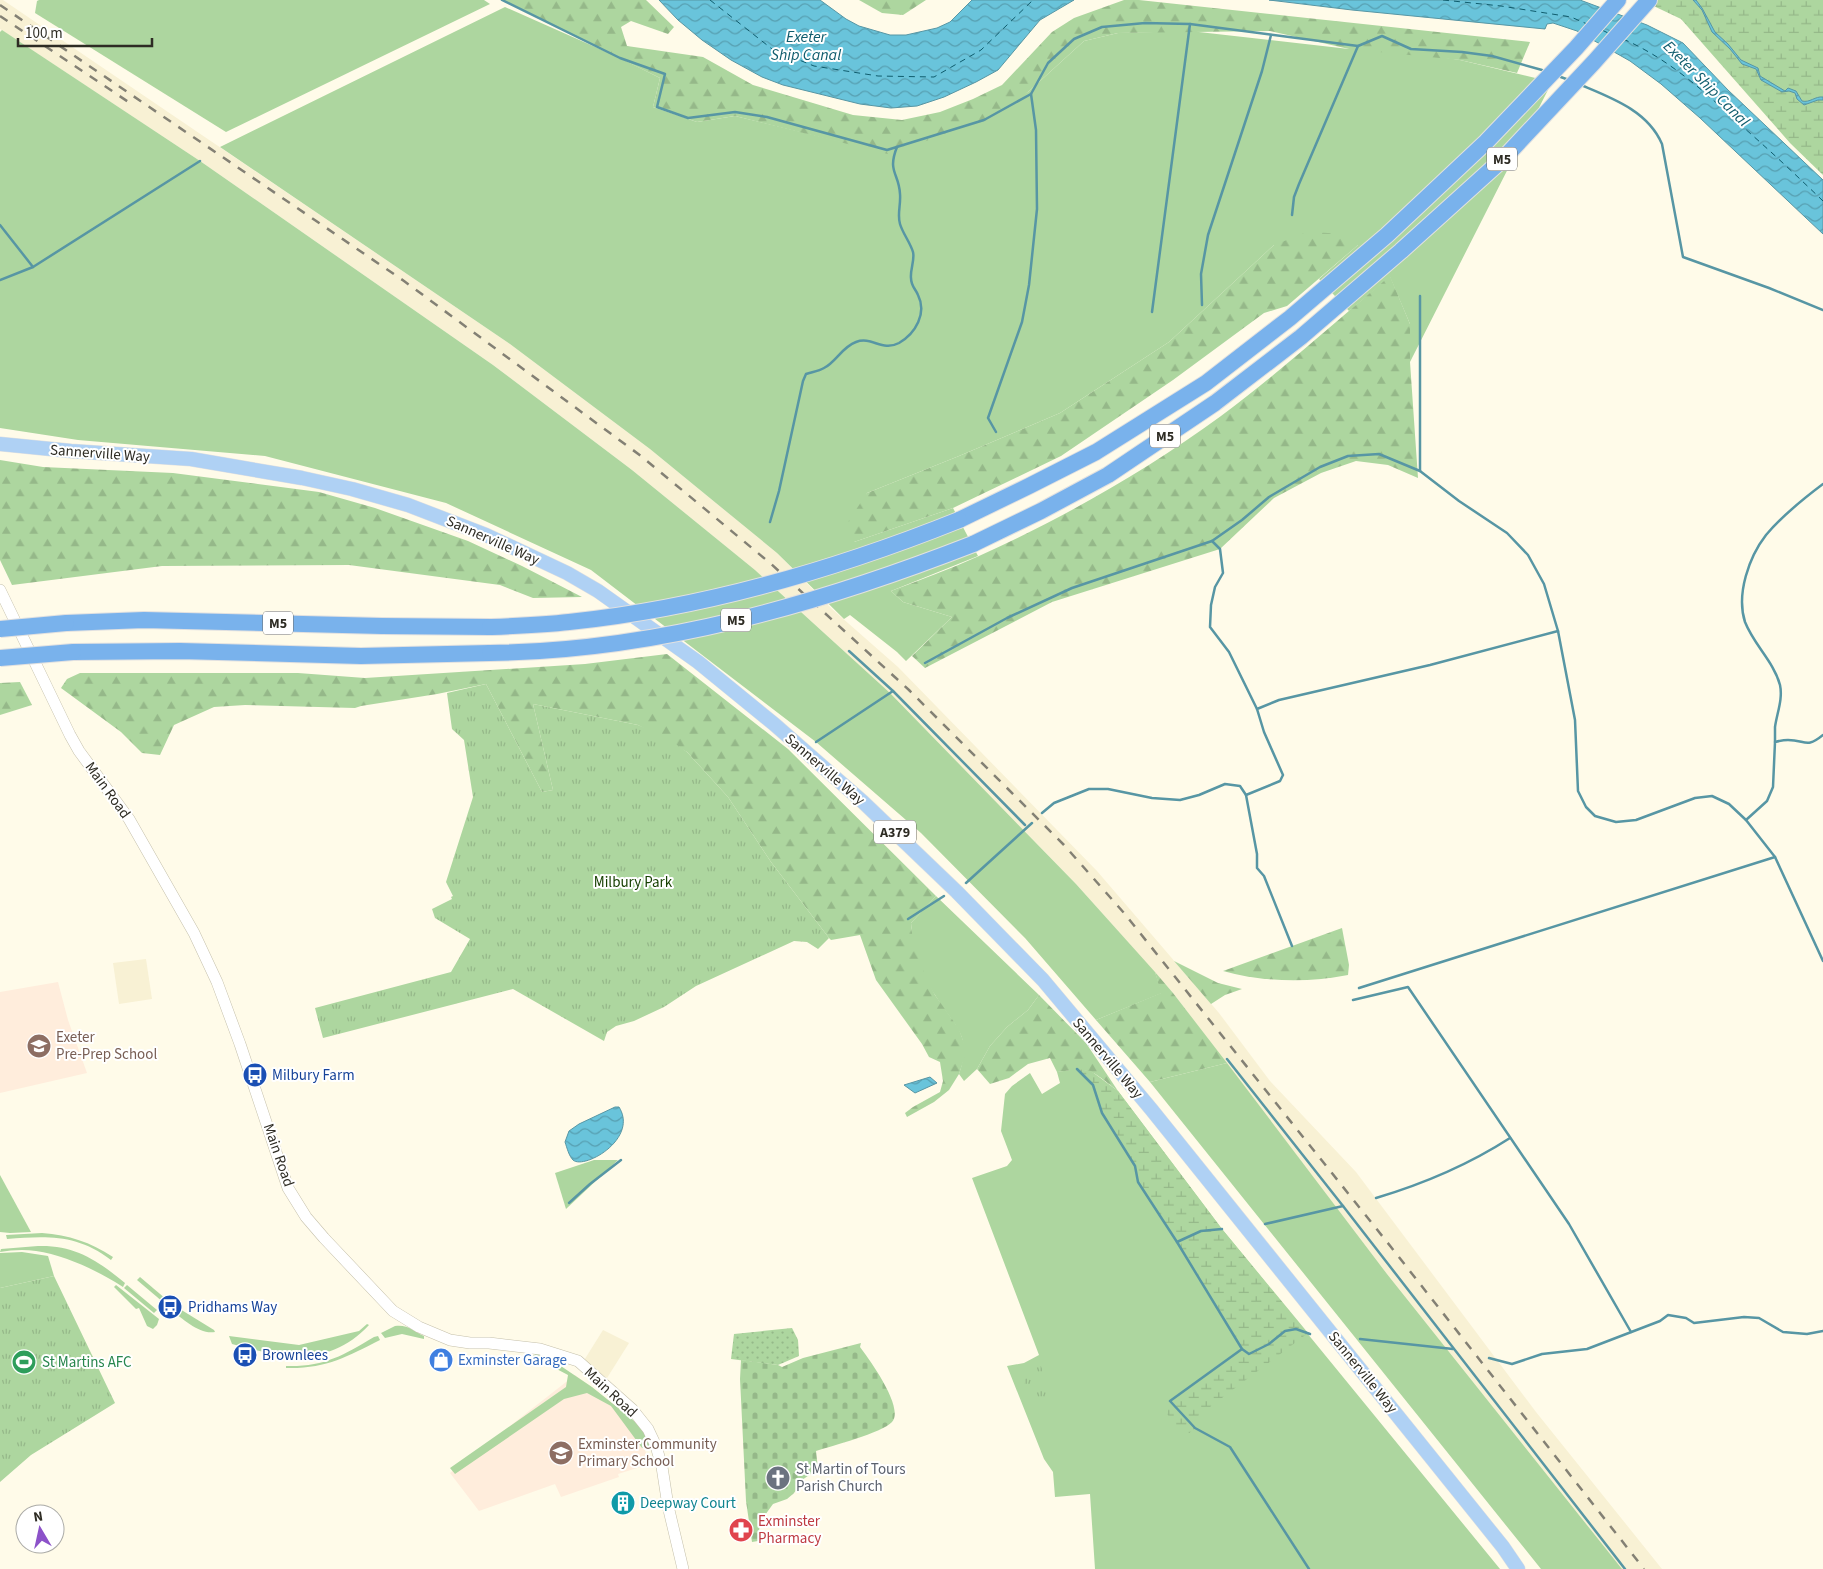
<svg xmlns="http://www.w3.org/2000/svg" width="1823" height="1569" font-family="'Source Sans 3',sans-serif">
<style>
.built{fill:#f8f1d4}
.education{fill:#ffeddc}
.grass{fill:#add69f}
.forest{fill:url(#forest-firs)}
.wetland{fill:url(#wetland-marsh)}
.cemetery{fill:url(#cemetery-stones)}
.park{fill:url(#park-tufts)}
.garden{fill:url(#garden-dots)}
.water{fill:url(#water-waves);stroke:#5796a4}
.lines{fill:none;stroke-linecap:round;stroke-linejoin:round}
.stream{stroke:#5796a4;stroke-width:2.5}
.ferry{stroke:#0f5c6d;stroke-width:1;stroke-dasharray:6 5;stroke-linecap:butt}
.minor-casing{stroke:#c5c0ab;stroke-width:12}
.major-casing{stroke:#e2e1e0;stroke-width:15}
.highway-casing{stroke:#e2e1e0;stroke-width:18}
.minor{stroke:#fff;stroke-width:11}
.major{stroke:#afd1f4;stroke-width:14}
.highway{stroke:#79b2ec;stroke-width:16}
.rail{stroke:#838074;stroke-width:2.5;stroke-dasharray:9 9;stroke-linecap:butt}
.highway-bridge-casing{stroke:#e2e1e0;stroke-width:18;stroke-linecap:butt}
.highway-bridge{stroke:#79b2ec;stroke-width:16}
.labels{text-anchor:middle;stroke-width:4;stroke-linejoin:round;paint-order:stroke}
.shield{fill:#fff;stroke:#6d6b66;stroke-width:1}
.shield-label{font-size:14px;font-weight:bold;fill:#2e2c24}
.street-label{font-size:15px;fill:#2e2c24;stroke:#fff}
.park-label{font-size:15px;fill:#174002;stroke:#fff}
.education-label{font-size:15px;fill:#785e54;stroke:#fff;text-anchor:start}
.transit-label{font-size:15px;fill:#164399;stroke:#fff;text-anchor:start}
.shop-label{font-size:15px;fill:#366cbe;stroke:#fff;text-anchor:start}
.leisure-label{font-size:15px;fill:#27864d;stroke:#fff;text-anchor:start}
.worship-label{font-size:15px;fill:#5b616d;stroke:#fff;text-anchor:start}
.culture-label{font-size:15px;fill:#0d838f;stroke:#fff;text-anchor:start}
.health-label{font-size:15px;fill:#be3a42;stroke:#fff;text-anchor:start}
.water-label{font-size:16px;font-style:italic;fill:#0f5c6d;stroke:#fff}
</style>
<defs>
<pattern id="forest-firs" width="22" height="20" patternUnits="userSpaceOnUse" patternTransform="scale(1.25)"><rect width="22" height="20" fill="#add69f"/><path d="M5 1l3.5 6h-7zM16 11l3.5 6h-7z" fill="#95b889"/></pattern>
<pattern id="wetland-marsh" width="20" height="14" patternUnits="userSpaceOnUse" patternTransform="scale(1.25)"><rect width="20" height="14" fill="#add69f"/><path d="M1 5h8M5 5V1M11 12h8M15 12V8" fill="none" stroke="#95b889"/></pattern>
<pattern id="cemetery-stones" width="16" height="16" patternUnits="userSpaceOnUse" patternTransform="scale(1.25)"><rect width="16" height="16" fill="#add69f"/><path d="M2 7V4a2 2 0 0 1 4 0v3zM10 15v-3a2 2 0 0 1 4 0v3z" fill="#95b889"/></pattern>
<pattern id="park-tufts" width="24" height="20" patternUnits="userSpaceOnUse" patternTransform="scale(1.25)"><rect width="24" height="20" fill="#add69f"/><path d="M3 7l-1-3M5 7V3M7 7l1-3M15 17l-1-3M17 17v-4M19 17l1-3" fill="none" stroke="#95b889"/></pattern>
<pattern id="garden-dots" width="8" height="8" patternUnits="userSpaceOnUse" patternTransform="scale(1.25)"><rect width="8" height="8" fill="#add69f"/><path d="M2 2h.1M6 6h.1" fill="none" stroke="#95b889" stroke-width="1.8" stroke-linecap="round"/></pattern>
<pattern id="water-waves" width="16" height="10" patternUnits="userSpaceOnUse" patternTransform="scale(1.25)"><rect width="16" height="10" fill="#69c4db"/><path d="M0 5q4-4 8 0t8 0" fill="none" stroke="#579fb1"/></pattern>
</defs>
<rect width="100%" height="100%" fill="#fffbe9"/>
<g class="built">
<polygon points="0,0 3,0 510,344 650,449 777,553 832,609 898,667 1097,871 1219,1013 1270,1081 1356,1172 1536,1412 1662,1569 1622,1569 1387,1274 1173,993 1076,884 890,693 755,570 632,470 493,365 200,161 0,29"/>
<polygon points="146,959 152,999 119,1004 113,963"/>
<polygon points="603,1330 629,1343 607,1378 583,1362"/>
</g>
<g class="education">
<polygon points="58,982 68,1020 87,1073 0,1093 0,992"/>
<polygon points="575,1375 624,1412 642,1442 650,1464 618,1474 619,1477 561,1497 555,1484 479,1511 450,1473"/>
</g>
<g class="grass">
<polygon points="39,0 484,0 490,4 226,132 35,13 37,1"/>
<polygon points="505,7 620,58 660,78 653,107 697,122 735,116 888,153 1028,92 1084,41 1118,33 1190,31 1349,49 1385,49 1460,60 1552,82 1410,362 1410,324 1390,277 1349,311 1319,279 1358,245 1274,245 1169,342 1060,413 959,456 867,493 854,542 953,508 978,556 891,591 903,602 952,617 906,661 897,652 850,615 844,619 777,553 650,449 510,344 220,147"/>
<polygon points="2,30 200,161 493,365 632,470 755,570 890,693 1076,884 1155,972 1162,993 1096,1020 1025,938 921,833 816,742 591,570 446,503 265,456 78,440 0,428 0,32"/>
<path d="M936,896l103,99 -11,15 -21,17 -17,19 -13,23 -13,12 -5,-7c14,-40 -5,-47 -24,-79 -8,-13 -20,-37 -23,-53 -1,-6 0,-13 -1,-19z"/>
<polygon points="1227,1063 1387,1274 1622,1569 1541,1569 1150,1082"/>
<polygon points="1077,1069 1118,1091 1222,1229 1500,1569 1095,1569 1090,1494 1055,1497 1053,1472 1044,1459 1007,1366 1024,1363 1039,1355 972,1178 1007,1166 1012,1160 1001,1131 1005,1094 1012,1086 1030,1073 1042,1094 1060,1083 1057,1072"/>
<polygon points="594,1160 618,1160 566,1209 555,1173"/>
<polygon points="0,1175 31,1232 10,1233 0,1232"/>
<path d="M42,1233c27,2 48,9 71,24l-2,3c-34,-26 -64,-24 -104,-21l-1,-4z"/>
<path d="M38,1246c37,-1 59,14 87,37l-2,4c-25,-16 -58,-32 -87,-36 -12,-2 -25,-1 -36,1l1,-3z"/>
<polygon points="22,1252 48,1256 54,1276 0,1288 0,1253"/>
<polygon points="140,1277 173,1305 170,1308 137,1280"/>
<polygon points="116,1285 159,1319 157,1325 153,1329 147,1326 139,1308 136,1309 114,1287"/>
<polygon points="127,1285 157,1310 154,1313 124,1288"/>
<path d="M175,1306l39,24 1,2c-15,3 -32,-13 -44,-22z"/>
<path d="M367,1324l2,1c-40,43 -87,33 -137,19l-3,-8 70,9 60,-14z"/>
<path d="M395,1326c12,-2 19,5 29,10v3l-22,-5 -17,4 -4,-5z"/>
<path d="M378,1336l2,4c-34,17 -54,29 -94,28v-2c38,1 56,-10 88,-29z"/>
<polygon points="540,1352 592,1387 643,1428 650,1446 642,1448 611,1406 587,1393 564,1399 455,1474 450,1468 566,1387 568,1375 532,1356"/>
</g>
<g class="forest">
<polygon points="502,0 646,0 674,27 668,34 631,21 621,27 627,46 703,57 753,85 853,115 902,120 940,112 973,99 1002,85 1052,32 1074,18 1124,0 1139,0 1530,42 1517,73 1460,60 1349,49 1270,31 1118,33 1084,41 1028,92 987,120 888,154 735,116 697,122 653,107 660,78"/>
<polygon points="859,0 926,0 903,15 882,13"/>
<polygon points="1307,232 1349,234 1358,245 1287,306 1264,313 1173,380 1061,456 953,508 854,542 846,525 867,493 959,456 1060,413 1169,342 1274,245"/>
<path d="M1390,276l20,48v38l8,116 -30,-13 -32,-4 -35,12 -47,25 -54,51 -168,53 -127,66 -13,-12 40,-39 -49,-15 -12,-11c29,-11 59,-22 88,-35 84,-38 167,-85 242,-140 59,-44 113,-93 169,-140z"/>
<polygon points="0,460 43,467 173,473 319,492 375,508 468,541 522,566 582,597 533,598 500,585 349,565 162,566 12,585 0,560"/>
<polygon points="667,654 788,749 936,896 911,923 913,943 922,968 935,995 959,1029 965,1046 964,1059 959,1074 949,1090 934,1102 907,1117 905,1113 913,1107 940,1092 943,1081 940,1062 929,1057 922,1044 876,980 860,935 831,940 829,938 771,862 728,797 687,752 638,725 533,704 553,790 542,792 486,684 437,694 361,706 355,708 245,705 214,707 174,725 160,755 142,753 121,732 61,688 67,679 80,673 298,673 365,678 585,664"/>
<polygon points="20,682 32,705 0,715 0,683"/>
<path d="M1342,928l7,37 -1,10c-40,8 -86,7 -125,-4z"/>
<polygon points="1174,961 1218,983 1242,989 1225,995 1211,1004"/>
<polygon points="1155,972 1173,993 1227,1063 1150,1082 1096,1020 1161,993"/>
<path d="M1039,995l47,48 32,48c-27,-21 -26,-24 -61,-19l-7,-14 -22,6 -19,14 -19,6 -13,-15 13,-23 17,-19 21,-17z"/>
</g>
<g class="wetland">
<polygon points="1641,0 1823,0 1823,175 1790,143 1681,19"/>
<polygon points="1077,1069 1091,1071 1118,1091 1222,1229 1308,1333 1190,1422 1195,1428 1187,1435 1175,1426 1162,1406 1170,1404 1242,1348 1177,1242 1138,1182 1135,1166 1102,1113 1093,1085"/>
</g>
<path class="cemetery" d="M861,1343l-1,4c9,12 45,61 32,75 -10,11 -61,24 -76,29l2,18 -16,11 -2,6 -7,8 -6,5 -14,5 -13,18 -2,19 -6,1 -6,-41 -6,-122 1,-19 37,5 4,2 21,-9z"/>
<g class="park">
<polygon points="486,684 542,792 553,790 533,704 638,725 666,737 687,752 728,797 771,862 829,938 818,949 807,942 794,941 696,986 664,1007 634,1021 616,1026 607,1032 604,1041 513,989 323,1038 315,1008 451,972 470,939 435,918 432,909 452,899 451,897 453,896 446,882 473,797 464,740 452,729 447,693"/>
<polygon points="54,1276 115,1403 31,1455 0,1482 0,1288"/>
<path d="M1039,1361l15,39 -16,8c-4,-6 -11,-12 -13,-18 -3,-10 5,-25 14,-29z"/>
</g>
<polygon class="garden" points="792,1328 798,1340 799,1356 778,1365 731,1359 734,1334"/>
<g class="water">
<polygon points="659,0 820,0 846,19 859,26 890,35 906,35 937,28 950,22 972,0 1074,0 1040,20 998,70 976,82 944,97 917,106 891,108 860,104 783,85 762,77 731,60 702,40 678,20"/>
<polygon points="1269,0 1580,0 1647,25 1683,43 1728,90 1823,180 1823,234 1700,118 1661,84 1630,61 1577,31 1553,23 1547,24 1545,29 1352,10"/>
<path d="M1693,0h3l6,8 13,24 13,12 13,16 17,8 2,8 25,15 3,-3 8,3 6,10c8,2 13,-5 21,-4v3h-5l-14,5 -7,-6 -2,-6 -6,-2 -7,1 -21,-12 -5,-11 -14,-5 -12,-15 -18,-17 -10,-22z"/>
<polygon points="930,1077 937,1083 915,1093 904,1085"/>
<path d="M615,1107h4c20,32 -35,63 -46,53 -4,-4 -6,-12 -8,-18l4,-11 10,-7z"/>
</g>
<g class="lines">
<g class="stream">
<polyline points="502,0 620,58 665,74 657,107 688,118 735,112 767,117 887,150 984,120 1031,94 1048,63 1074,39 1102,27 1145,23 1190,24 1358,46 1382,36 1411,49 1462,52 1492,56 1542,70"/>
<polyline points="1558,76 1569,80"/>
<path d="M1581,85c31,13 67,26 81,59l21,113 86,31 54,22"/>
<polyline points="1292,215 1294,197 1299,184 1358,46"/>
<polyline points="0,225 33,267"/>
<polyline points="0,280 33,267 200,161"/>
<polyline points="1420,296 1420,471 1459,501 1507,533 1528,555 1544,584 1558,631 1575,720 1578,791 1586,807 1595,816 1616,822 1636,820 1695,798 1712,796 1729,804 1746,820"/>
<polyline points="1202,305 1201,274 1208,235 1262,71 1271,35"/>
<polyline points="1152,312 1190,24"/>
<polyline points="996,432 988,418 1022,322 1029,285 1037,209 1036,130 1031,94"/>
<path d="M770,522l9,-31 24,-110 3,-7c6,-2 13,-3 18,-6 12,-6 18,-21 32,-26 16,-6 26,10 43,1 17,-10 28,-30 19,-48 -3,-7 -7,-9 -7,-17 -1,-8 4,-18 2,-26 -3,-10 -10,-18 -13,-28 -3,-10 1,-19 0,-30 -1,-21 -13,-22 -3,-47"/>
<polyline points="1212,541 1220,549 1223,573 1215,587 1211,605 1210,627 1229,652 1257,709"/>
<polyline points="849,651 893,691 1025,825"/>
<polyline points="925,663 1007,618 1072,588 1212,541 1242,520 1269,497 1320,467 1348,456 1379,454 1420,471"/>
<polyline points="816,742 893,691"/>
<path d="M1775,742c0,-5 0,-10 0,-15 2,-14 8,-28 5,-42 -6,-23 -26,-40 -35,-63 -9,-28 4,-65 21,-87 16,-19 37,-36 57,-51"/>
<polyline points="1246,795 1257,854 1257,868 1264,876 1292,946"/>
<polyline points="1042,813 1054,803 1089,789 1108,789 1152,798 1180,800 1199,795 1225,784 1240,786 1246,795 1280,781 1283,775 1264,732 1257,709 1279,700 1430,665 1558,631"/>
<polyline points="1775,857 1823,961"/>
<polyline points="966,883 1032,823"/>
<polyline points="908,919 944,896"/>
<path d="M1359,988l416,-131 -29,-37 21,-19 6,-14 2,-45c4,-1 9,-2 13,-2 18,0 18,9 35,-5"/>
<polyline points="1353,1000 1408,987 1569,1224 1631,1332"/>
<polyline points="1227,1059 1343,1206 1625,1569"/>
<polyline points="1077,1069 1093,1085 1102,1113 1135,1166 1138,1182 1177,1242 1242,1349 1249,1354 1269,1344 1285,1331 1296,1329 1310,1334"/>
<path d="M1376,1198c47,-14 92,-33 134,-60"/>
<polyline points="569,1203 590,1184 621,1160"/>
<polyline points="1265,1224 1343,1206"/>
<polyline points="1177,1242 1201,1231 1222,1229"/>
<polyline points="1360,1339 1453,1349"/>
<polyline points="1242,1349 1170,1401 1195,1428 1230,1447 1309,1569"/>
<polyline points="1489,1358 1512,1364 1542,1354 1587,1349 1660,1321 1668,1315 1686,1318 1694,1323 1744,1317 1759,1318 1783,1332 1807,1334 1823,1331"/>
</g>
<g class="ferry">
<polyline points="710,0 772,49 814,66 878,76 934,77 981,50 1033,0"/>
<polyline points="1443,0 1501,6 1571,17 1587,24"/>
<polyline points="1602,30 1610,34"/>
<path d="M1623,39c42,18 79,50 112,81 30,26 59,53 88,81"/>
</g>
<defs>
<polyline id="minor" points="0,590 70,735 79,751 129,819 194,933 217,982 240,1044 288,1188 306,1217 324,1238 393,1311 419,1327 450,1340 470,1343 489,1343 540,1349 578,1361 632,1409 648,1429 656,1446 662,1467 668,1506 683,1569"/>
<polyline id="major" points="0,444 71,451 191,459 302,478 352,489 408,505 486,535 567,573 598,591 698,662 774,724 863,802 957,892 1043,980 1151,1109 1503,1547 1518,1569"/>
<g id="highway">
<polyline points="959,520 1029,486 1096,452 1206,383 1290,318 1387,235 1486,142 1576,48 1618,0"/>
<polyline points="973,544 1041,511 1108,475 1215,403 1301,337 1401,251 1504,158 1594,62 1649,0"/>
<polyline points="66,623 144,620 382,626 490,627"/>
<polyline points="73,652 180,651 361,656 490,653"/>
</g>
</defs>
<use href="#minor" class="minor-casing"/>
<use href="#major" class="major-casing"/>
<use href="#highway" class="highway-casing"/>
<use href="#minor" class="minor"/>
<use href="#major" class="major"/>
<use href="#highway" class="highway"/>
<g class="rail">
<polyline points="0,5 404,281 641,456 770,563 909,690 1064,845 1124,913 1391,1247 1644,1569"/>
<polyline points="0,16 130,103"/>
</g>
<defs>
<g id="highway-bridge">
<path d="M490,627c26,-1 53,-2 79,-5 135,-14 265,-52 390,-102"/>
<polyline points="0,629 66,623"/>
<path d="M490,653c167,-2 329,-49 483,-109"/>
<polyline points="0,658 73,652"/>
</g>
</defs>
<use href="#highway-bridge" class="highway-bridge-casing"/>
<use href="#highway-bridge" class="highway-bridge"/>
</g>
<defs>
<symbol id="school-disc" viewBox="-11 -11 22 22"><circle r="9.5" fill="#8d6e63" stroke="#fff"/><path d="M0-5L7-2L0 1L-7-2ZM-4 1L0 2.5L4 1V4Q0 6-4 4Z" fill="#fff"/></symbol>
<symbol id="bus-disc" viewBox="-11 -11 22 22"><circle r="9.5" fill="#1a4fb4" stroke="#fff"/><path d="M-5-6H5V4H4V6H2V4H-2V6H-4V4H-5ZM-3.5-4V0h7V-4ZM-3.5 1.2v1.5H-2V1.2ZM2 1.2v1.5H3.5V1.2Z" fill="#fff"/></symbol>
<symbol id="shop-disc" viewBox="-11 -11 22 22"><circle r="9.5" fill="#3f7fe0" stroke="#fff"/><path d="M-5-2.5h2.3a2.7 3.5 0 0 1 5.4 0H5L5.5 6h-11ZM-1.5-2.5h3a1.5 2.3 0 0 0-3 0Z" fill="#fff"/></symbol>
<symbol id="stadium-disc" viewBox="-11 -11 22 22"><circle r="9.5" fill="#2e9e5b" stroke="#fff"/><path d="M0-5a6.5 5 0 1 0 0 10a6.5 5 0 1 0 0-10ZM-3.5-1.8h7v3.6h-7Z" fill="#fff"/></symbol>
<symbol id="church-disc" viewBox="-11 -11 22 22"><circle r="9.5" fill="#6b7280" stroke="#fff"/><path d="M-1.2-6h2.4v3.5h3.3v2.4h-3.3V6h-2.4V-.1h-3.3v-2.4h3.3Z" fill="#fff"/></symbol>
<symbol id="building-disc" viewBox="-11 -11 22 22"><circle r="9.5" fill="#0f9aa8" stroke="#fff"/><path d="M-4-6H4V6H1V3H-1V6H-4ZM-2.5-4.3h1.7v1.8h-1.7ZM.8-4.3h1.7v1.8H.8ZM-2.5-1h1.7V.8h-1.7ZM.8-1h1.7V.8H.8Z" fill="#fff"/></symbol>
<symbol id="pharmacy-disc" viewBox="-11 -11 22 22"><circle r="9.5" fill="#e0444e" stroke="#fff"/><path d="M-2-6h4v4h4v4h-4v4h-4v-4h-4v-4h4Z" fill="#fff"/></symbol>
</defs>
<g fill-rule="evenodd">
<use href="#school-disc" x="25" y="1032" width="28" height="28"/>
<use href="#bus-disc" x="241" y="1061" width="28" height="28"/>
<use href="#bus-disc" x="156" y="1293" width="28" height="28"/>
<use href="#bus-disc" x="231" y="1341" width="28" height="28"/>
<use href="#shop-disc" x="427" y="1346" width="28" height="28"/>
<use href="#stadium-disc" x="10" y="1348" width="28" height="28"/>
<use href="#school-disc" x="547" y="1439" width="28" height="28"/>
<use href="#church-disc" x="764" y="1464" width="28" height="28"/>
<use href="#building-disc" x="609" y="1489" width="28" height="28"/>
<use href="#pharmacy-disc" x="727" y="1516" width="28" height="28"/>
</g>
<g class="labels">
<g class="shield">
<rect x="1487" y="147.5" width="30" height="23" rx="4"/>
<rect x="1150" y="424.5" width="30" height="23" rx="4"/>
<rect x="721" y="608.5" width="30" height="23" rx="4"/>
<rect x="263" y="611.5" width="30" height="23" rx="4"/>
<rect x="874" y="820.5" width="42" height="23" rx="4"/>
</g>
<g class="shield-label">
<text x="1502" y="164">M5</text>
<text x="1165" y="441">M5</text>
<text x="736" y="625">M5</text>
<text x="278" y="628">M5</text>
<text x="895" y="837">A379</text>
</g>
<g class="street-label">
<text transform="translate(100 453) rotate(4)" y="5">Sannerville Way</text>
<text transform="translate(493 540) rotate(24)" y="5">Sannerville Way</text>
<text transform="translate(825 769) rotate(41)" y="5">Sannerville Way</text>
<text transform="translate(108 790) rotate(54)" y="5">Main Road</text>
<text transform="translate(1108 1058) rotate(50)" y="5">Sannerville Way</text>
<text transform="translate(279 1155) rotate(71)" y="5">Main Road</text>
<text transform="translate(1363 1372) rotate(51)" y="5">Sannerville Way</text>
<text transform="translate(611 1392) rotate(43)" y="5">Main Road</text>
</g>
<g class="park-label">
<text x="633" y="887">Milbury Park</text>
</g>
<g class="education-label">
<text x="56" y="1042">Exeter<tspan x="56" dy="17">Pre-Prep School</tspan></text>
<text x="578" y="1449">Exminster Community<tspan x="578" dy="17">Primary School</tspan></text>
</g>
<g class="transit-label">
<text x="272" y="1080">Milbury Farm</text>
<text x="188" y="1312">Pridhams Way</text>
<text x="262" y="1360">Brownlees</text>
</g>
<g class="shop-label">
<text x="458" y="1365">Exminster Garage</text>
</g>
<g class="leisure-label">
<text x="42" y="1367">St Martins AFC</text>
</g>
<g class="worship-label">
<text x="796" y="1474">St Martin of Tours<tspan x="796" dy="17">Parish Church</tspan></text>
</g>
<g class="culture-label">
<text x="640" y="1508">Deepway Court</text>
</g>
<g class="health-label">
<text x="758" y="1526">Exminster<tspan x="758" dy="17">Pharmacy</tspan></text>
</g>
<g class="water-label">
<text x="806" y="42">Exeter<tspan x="806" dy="18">Ship Canal</tspan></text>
<text transform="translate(1707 83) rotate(45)" y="6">Exeter Ship Canal</text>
</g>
</g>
<g transform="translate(40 1529) rotate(351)"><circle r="24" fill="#ffffff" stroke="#ababa7"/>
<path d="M0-4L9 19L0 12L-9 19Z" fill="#8c52c9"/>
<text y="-8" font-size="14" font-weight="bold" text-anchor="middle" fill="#2e2c24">N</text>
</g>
<path d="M18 38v8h134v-8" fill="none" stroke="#2e2c24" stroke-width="2.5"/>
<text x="25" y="38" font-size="15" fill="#2e2c24" stroke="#ffffff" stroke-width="4" paint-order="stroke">100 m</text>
</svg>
